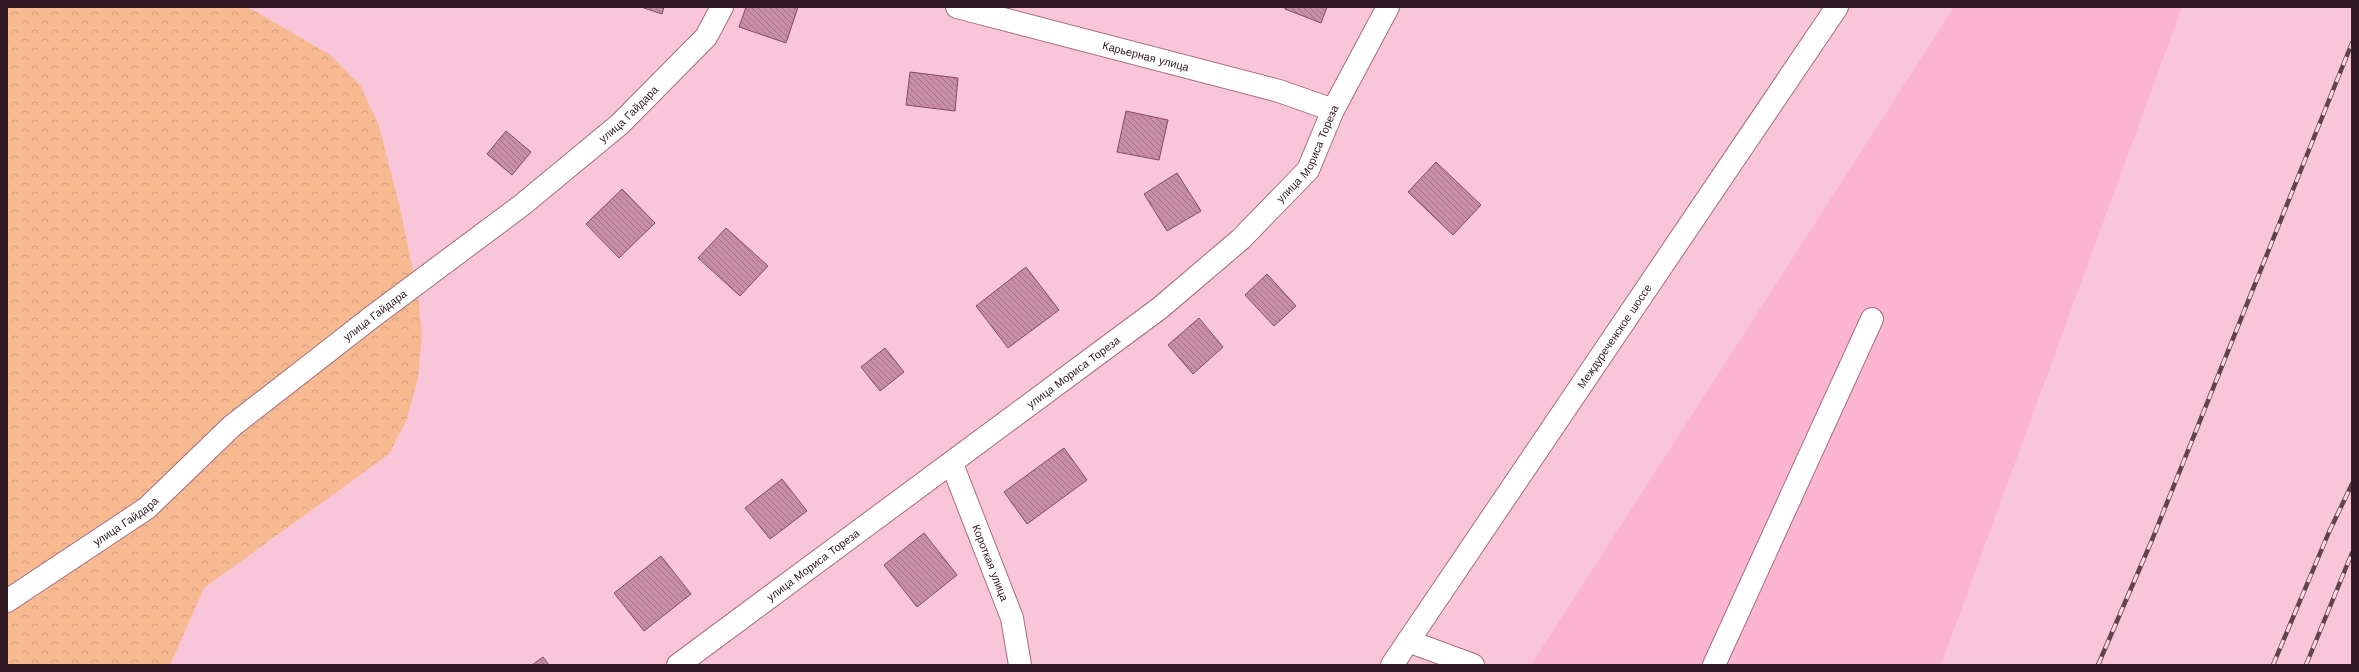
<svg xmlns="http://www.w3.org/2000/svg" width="2359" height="672" font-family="'Work Sans',sans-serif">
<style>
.built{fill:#fcb5d0}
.forest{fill:url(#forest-crowns)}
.building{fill:url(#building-back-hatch);stroke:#834c62}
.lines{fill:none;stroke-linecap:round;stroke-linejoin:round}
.minor-casing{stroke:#a56c82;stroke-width:24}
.minor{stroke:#fff;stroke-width:22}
.rail-casing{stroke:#61434e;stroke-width:4.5}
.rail{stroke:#fed7e4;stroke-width:3;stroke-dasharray:9;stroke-linecap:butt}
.labels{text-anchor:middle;stroke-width:4;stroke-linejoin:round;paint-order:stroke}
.street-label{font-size:11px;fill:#301922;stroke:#fed7e4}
</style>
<defs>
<pattern id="forest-crowns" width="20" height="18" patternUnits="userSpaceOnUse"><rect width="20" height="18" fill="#f7b990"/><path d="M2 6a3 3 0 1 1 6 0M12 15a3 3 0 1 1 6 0" fill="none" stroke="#d49e7c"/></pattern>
<pattern id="building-back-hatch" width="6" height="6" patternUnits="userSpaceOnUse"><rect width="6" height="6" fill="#ca8ea4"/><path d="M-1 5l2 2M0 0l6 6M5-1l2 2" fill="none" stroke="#a47385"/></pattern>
</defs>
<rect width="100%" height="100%" fill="#f9c5d8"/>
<polygon class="built" points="1954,7 2182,7 1941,665 1531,665"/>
<polygon class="forest" points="7,7 248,7 330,55 360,85 379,126 400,208 418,295 422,336 418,377 407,419 389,454 204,588 170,665 7,665"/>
<g class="building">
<polygon points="641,7 664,7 662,14"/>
<polygon points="746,7 798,7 786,43 739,27"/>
<polygon points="1285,7 1327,7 1321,23 1285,9"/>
<polygon points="910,72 958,78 955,111 906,105"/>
<polygon points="1126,111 1168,120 1159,160 1117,152"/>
<polygon points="506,131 531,152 512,175 487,154"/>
<polygon points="1436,162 1481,205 1453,235 1408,192"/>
<polygon points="1177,173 1201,211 1167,231 1144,194"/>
<polygon points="622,189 655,223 619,258 586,224"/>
<polygon points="726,228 768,266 740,296 698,258"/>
<polygon points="1026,267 1059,310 1008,348 976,306"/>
<polygon points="1267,274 1296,306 1274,326 1245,295"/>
<polygon points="1199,318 1223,347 1193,374 1168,345"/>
<polygon points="885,348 904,372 880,391 861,367"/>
<polygon points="1064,448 1087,480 1027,524 1004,492"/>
<polygon points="782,479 807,511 770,539 745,508"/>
<polygon points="924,533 957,575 917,607 884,565"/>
<polygon points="661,556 691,594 644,631 614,593"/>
<polygon points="543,657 549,665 532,665"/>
</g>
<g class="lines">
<defs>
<g id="minor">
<path id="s1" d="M957,7l322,84 54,19"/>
<path id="s2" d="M952,464l60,154 8,47"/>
<path id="s3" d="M7,601l140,-93 85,-82 140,-109 150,-112 98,-81 86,-87 16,-30"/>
<polyline points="1408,641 1473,665"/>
<path id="s4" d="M678,665l482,-357 81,-69 67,-69 25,-60 55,-103"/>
<path id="s5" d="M1392,665l445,-658"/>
<polyline points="1714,665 1872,319"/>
</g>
</defs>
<use href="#minor" class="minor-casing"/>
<use href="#minor" class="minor"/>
<defs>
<g id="rail">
<polyline points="2098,665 2152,540 2352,43"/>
<polyline points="2273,665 2329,532 2352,484"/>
<polyline points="2306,665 2352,553"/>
</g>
</defs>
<use href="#rail" class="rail-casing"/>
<use href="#rail" class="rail"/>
</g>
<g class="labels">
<g class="street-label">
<text dy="4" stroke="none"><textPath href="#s1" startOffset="195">Карьерная улица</textPath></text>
<text dy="4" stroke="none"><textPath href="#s3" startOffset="791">улица Гайдара</textPath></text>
<text dy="4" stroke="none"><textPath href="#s4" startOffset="816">улица Мориса Тореза</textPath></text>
<text dy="4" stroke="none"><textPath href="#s3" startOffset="467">улица Гайдара</textPath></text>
<text dy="4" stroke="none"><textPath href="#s5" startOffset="397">Междуреченское шоссе</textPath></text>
<text dy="4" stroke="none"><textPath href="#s4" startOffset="492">улица Мориса Тореза</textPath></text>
<text dy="4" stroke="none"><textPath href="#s3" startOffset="143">улица Гайдара</textPath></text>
<text dy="4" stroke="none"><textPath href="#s2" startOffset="106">Короткая улица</textPath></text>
<text dy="4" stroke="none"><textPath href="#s4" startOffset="168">улица Мориса Тореза</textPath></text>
</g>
</g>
<rect width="2359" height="672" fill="none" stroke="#301922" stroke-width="16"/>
</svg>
